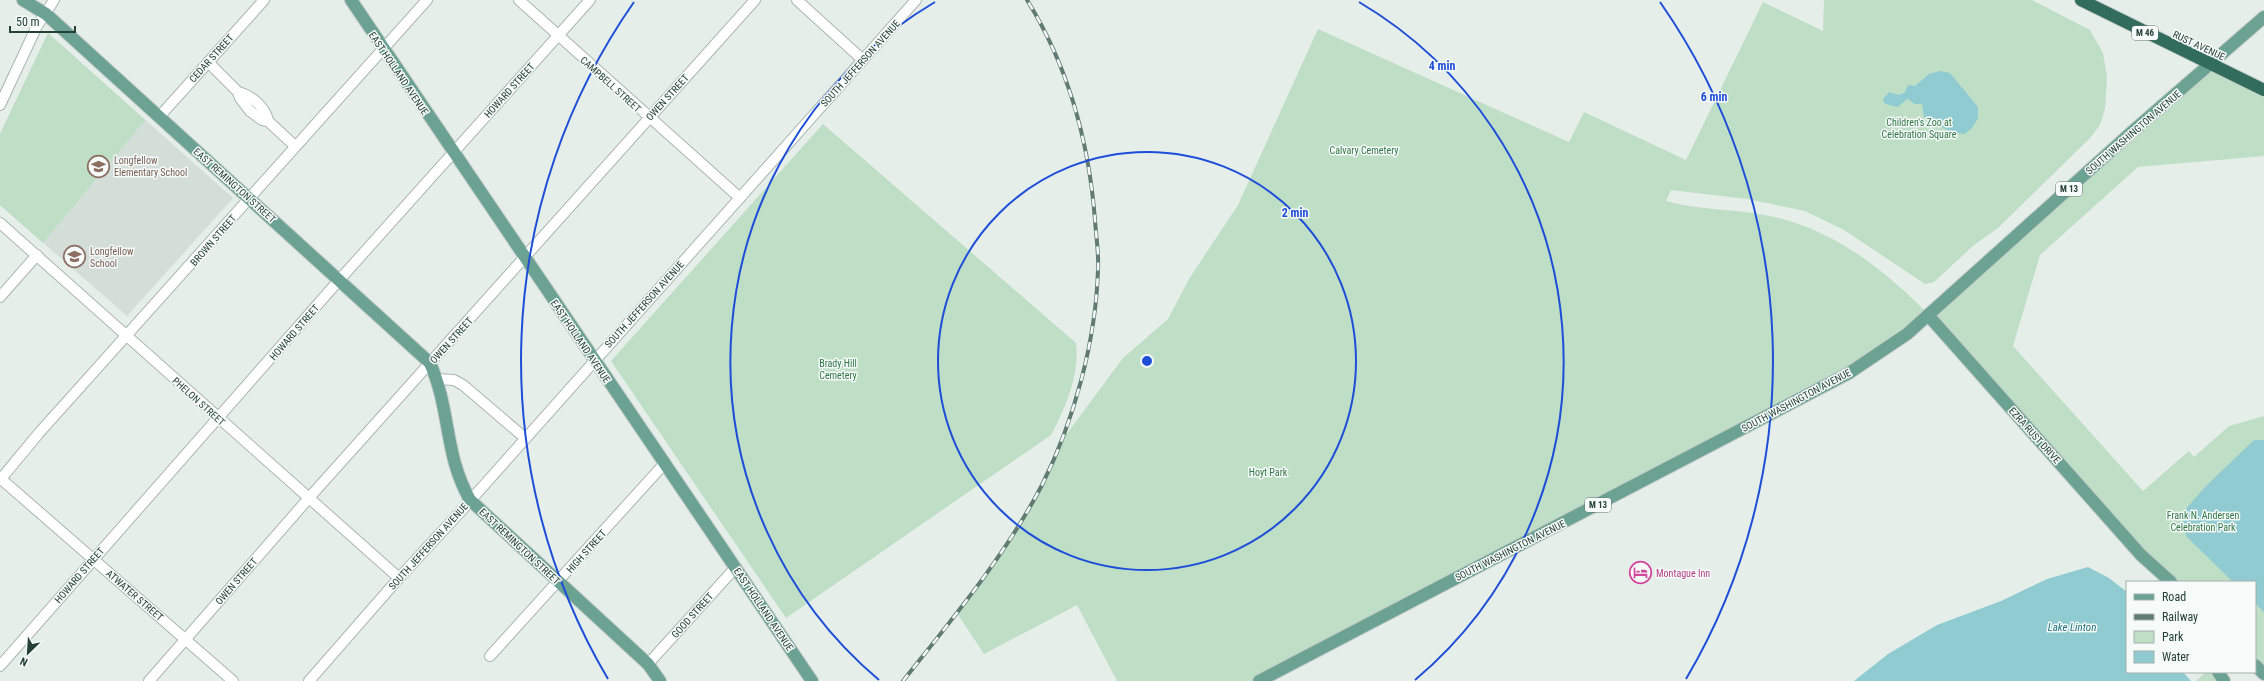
<svg xmlns="http://www.w3.org/2000/svg" width="2264" height="681" font-family="'Roboto Condensed',sans-serif">
<style>
.built{fill:#d4ded9}
.green{fill:#bfdec6}
.water{fill:#90cbd1}
.lines{fill:none;stroke-linecap:round;stroke-linejoin:round}
.minor-casing{stroke:#a8b6b1;stroke-width:12}
.major-casing{stroke:#c2cac7;stroke-width:14}
.highway-casing{stroke:#c2cac7;stroke-width:14}
.minor{stroke:#fff;stroke-width:10}
.major{stroke:#6ba291;stroke-width:12}
.highway{stroke:#316c5c;stroke-width:12}
.rail-casing{stroke:#5f7b72;stroke-width:4}
.rail{stroke:#f6faf8;stroke-width:2.5;stroke-dasharray:8;stroke-linecap:butt}
.ring{fill:none;stroke:#1d4ed8;stroke-width:2}
.labels{text-anchor:middle;stroke-width:3;stroke-linejoin:round;paint-order:stroke}
.shield{fill:#f6faf8;stroke:#647871;stroke-width:1}
.shield-label{font-size:9px;font-weight:bold;fill:#254037}
.street-label{font-size:10px;fill:#254037;stroke:#f6faf8}
.park-label{font-size:10px;fill:#2f7646;stroke:#f6faf8}
.education-label{font-size:10px;fill:#785e54;stroke:#f6faf8;text-anchor:start}
.hotel-label{font-size:10px;fill:#b23c85;stroke:#f6faf8;text-anchor:start}
.water-label{font-size:11px;font-style:italic;fill:#1f727c;stroke:#f6faf8}
.centre{fill:#1d4ed8;stroke:#f6faf8;stroke-width:2}
.ring-label{font-size:12px;text-anchor:middle;font-weight:bold;fill:#1d4ed8;stroke:#f6faf8;stroke-width:3;stroke-linejoin:round;paint-order:stroke}
</style>
<rect width="100%" height="100%" fill="#e6eeea"/>
<polygon class="built" points="48,33 233,198 127,316 0,205 0,134"/>
<g class="green">
<path d="M1824,0h208l58,30 13,23 4,24 -2,32 -5,16 -10,13 -92,90 -24,17 -40,37 -9,2 -81,-54 -39,-19 -58,-12 -76,-9 -5,11c32,9 67,8 99,14 65,12 118,53 163,99l283,-250 53,26v66l-126,11 -98,88 -27,91 130,145 46,-40 5,6 35,-31 35,-10v258l-9,-9v-83h-84l-243,-267 -45,37 -624,329h-142l-40,-76 -93,49 -27,-41 57,-80 28,-48 21,-46 60,-81 45,-39 21,-40 49,-74 80,-176 251,113 15,-30 102,48 77,-158 60,29z"/>
<polygon points="48,33 145,120 43,243 0,205 0,134"/>
<path d="M823,124l253,219c4,32 -11,65 -25,92l-265,183 -175,-257z"/>
<polygon points="2206,672 2218,672 2224,681 2196,681"/>
</g>
<g class="water">
<polygon points="1940,71 1950,73 1978,107 1978,118 1972,128 1965,134 1953,133 1924,117 1922,104 1915,104 1907,99 1898,107 1885,104 1883,99 1889,92 1899,95 1905,92 1908,85 1915,86 1929,74"/>
<polygon points="2254,440 2264,440 2264,612 2255,603 2255,582 2233,582 2187,537 2181,525 2184,511 2206,486"/>
<polygon points="2088,567 2109,578 2127,592 2127,672 2183,672 2191,681 1854,681 1888,654 1937,625 2001,601 2047,579"/>
</g>
<g class="lines">
<defs>
<g id="minor">
<polyline points="519,0 740,198"/>
<polyline points="797,0 863,60"/>
<polyline points="208,62 238,92 240,98 250,111 262,120 268,121 295,146"/>
<path d="M238,92c13,3 28,16 30,29"/>
<polyline points="0,105 37,26 54,0"/>
<polyline points="159,117 264,0"/>
<polyline points="0,223 399,578"/>
<polyline points="0,297 37,255"/>
<polyline points="437,379 454,380 463,385 525,438"/>
<polyline points="0,478 233,681"/>
<polyline points="0,480 39,433 427,0"/>
<polyline points="490,656 665,463"/>
<polyline points="648,664 736,567"/>
<polyline points="0,666 333,287 590,0"/>
<polyline points="149,681 308,499 755,0"/>
<polyline points="309,681 399,578 462,510 916,0"/>
</g>
<g id="major">
<path d="M23,0l23,14 384,349c21,47 14,92 40,137l178,164 12,17"/>
<polyline points="351,0 812,681"/>
<polyline points="1928,315 2141,555 2171,582"/>
<polyline points="2255,665 2264,674"/>
<polyline points="2218,672 2224,681"/>
<polyline points="1259,681 1849,373 1907,334 2133,131 2264,17"/>
</g>
<polyline id="highway" points="2081,0 2264,90"/>
</defs>
<use href="#minor" class="minor-casing"/>
<use href="#major" class="major-casing"/>
<use href="#highway" class="highway-casing"/>
<use href="#minor" class="minor"/>
<use href="#major" class="major"/>
<use href="#highway" class="highway"/>
<defs>
<path id="rail" d="M903,681c50,-63 102,-125 139,-196 32,-64 54,-144 56,-216 1,-16 -2,-33 -3,-49 -6,-77 -27,-154 -68,-220"/>
</defs>
<use href="#rail" class="rail-casing"/>
<use href="#rail" class="rail"/>
</g>
<g class="ring">
<circle cx="1147" cy="361" r="209"/>
<path d="M879 680A417 417 0 0 1 935 2M1359 2A417 417 0 0 1 1415 680"/>
<path d="M608 679A626 626 0 0 1 634 2M1660 2A626 626 0 0 1 1686 679"/>
</g>
<defs>
<symbol id="school-ring" viewBox="-11 -11 22 22"><circle r="9.5" fill="#f6faf8" stroke="#8d6e63" stroke-width="1.5"/><path d="M0-5L7-2L0 1L-7-2ZM-4 1L0 2.5L4 1V4Q0 6-4 4Z" fill="#8d6e63"/></symbol>
<symbol id="hotel-ring" viewBox="-11 -11 22 22"><circle r="9.5" fill="#f6faf8" stroke="#d1479c" stroke-width="1.5"/><path d="M-6-4.5h1.5V1H6V5H4.5V3h-9V5H-6ZM-4 0a1.8 1.8 0 1 1 3.6 0ZM.5 0V-2.5h3Q6-2.5 6 0Z" fill="#d1479c"/></symbol>
</defs>
<g fill-rule="evenodd">
<use href="#school-ring" x="86" y="154" width="25" height="25"/>
<use href="#school-ring" x="62" y="244" width="25" height="25"/>
<use href="#hotel-ring" x="1628" y="560" width="25" height="25"/>
</g>
<g class="labels">
<g class="shield">
<rect x="2132" y="26" width="26" height="14" rx="3"/>
<rect x="2056" y="182" width="26" height="14" rx="3"/>
<rect x="1585" y="498" width="26" height="14" rx="3"/>
</g>
<g class="shield-label">
<text x="2145" y="36">M 46</text>
<text x="2069" y="192">M 13</text>
<text x="1598" y="508">M 13</text>
</g>
<g class="street-label">
<text transform="translate(2199 45) rotate(25)" y="4">RUST AVENUE</text>
<text transform="translate(211 58) rotate(-48)" y="4">CEDAR STREET</text>
<text transform="translate(860 63) rotate(-48)" y="4">SOUTH JEFFERSON AVENUE</text>
<text transform="translate(399 73) rotate(56)" y="4">EAST HOLLAND AVENUE</text>
<text transform="translate(611 84) rotate(42)" y="4">CAMPBELL STREET</text>
<text transform="translate(509 90) rotate(-48)" y="4">HOWARD STREET</text>
<text transform="translate(667 97) rotate(-48)" y="4">OWEN STREET</text>
<text transform="translate(2133 132) rotate(-41)" y="4">SOUTH WASHINGTON AVENUE</text>
<text transform="translate(235 185) rotate(42)" y="4">EAST REMINGTON STREET</text>
<text transform="translate(213 240) rotate(-49)" y="4">BROWN STREET</text>
<text transform="translate(644 304) rotate(-48)" y="4">SOUTH JEFFERSON AVENUE</text>
<text transform="translate(294 332) rotate(-49)" y="4">HOWARD STREET</text>
<text transform="translate(451 340) rotate(-48)" y="4">OWEN STREET</text>
<text transform="translate(581 341) rotate(56)" y="4">EAST HOLLAND AVENUE</text>
<text transform="translate(1796 400) rotate(-28)" y="4">SOUTH WASHINGTON AVENUE</text>
<text transform="translate(199 401) rotate(42)" y="4">PHELON STREET</text>
<text transform="translate(2035 435) rotate(48)" y="4">EZRA RUST DRIVE</text>
<text transform="translate(428 546) rotate(-48)" y="4">SOUTH JEFFERSON AVENUE</text>
<text transform="translate(520 546) rotate(43)" y="4">EAST REMINGTON STREET</text>
<text transform="translate(1510 550) rotate(-27)" y="4">SOUTH WASHINGTON AVENUE</text>
<text transform="translate(586 551) rotate(-48)" y="4">HIGH STREET</text>
<text transform="translate(79 575) rotate(-49)" y="4">HOWARD STREET</text>
<text transform="translate(236 581) rotate(-49)" y="4">OWEN STREET</text>
<text transform="translate(135 595) rotate(41)" y="4">ATWATER STREET</text>
<text transform="translate(764 609) rotate(56)" y="4">EAST HOLLAND AVENUE</text>
<text transform="translate(692 615) rotate(-48)" y="4">GOOD STREET</text>
</g>
<g class="park-label">
<text x="1919" y="126">Children's Zoo at<tspan x="1919" dy="12">Celebration Square</tspan></text>
<text x="1364" y="154">Calvary Cemetery</text>
<text x="838" y="367">Brady Hill<tspan x="838" dy="12">Cemetery</tspan></text>
<text x="1268" y="476">Hoyt Park</text>
<text x="2203" y="519">Frank N. Andersen<tspan x="2203" dy="12">Celebration Park</tspan></text>
</g>
<g class="education-label">
<text x="114" y="164">Longfellow<tspan x="114" dy="12">Elementary School</tspan></text>
<text x="90" y="255">Longfellow<tspan x="90" dy="12">School</tspan></text>
</g>
<g class="hotel-label">
<text x="1656" y="577">Montague Inn</text>
</g>
<g class="water-label">
<text x="2072" y="631">Lake Linton</text>
</g>
</g>
<circle cx="1147" cy="361" r="6" class="centre"/>
<g class="ring-label">
<text x="1442" y="70">4 min</text>
<text x="1714" y="101">6 min</text>
<text x="1295" y="217">2 min</text>
</g>
<rect x="2126" y="581" width="130" height="92" fill="#f6faf8" stroke="#a2b0ab"/>
<rect x="2134" y="594" width="20" height="6" fill="#6ba291" stroke="#a2b0ab"/>
<text x="2162" y="601" font-size="12" fill="#254037">Road</text>
<rect x="2134" y="614" width="20" height="6" fill="#5f7b72" stroke="#a2b0ab"/>
<text x="2162" y="621" font-size="12" fill="#254037">Railway</text>
<rect x="2134" y="631" width="20" height="12" fill="#bfdec6" stroke="#a2b0ab"/>
<text x="2162" y="641" font-size="12" fill="#254037">Park</text>
<rect x="2134" y="651" width="20" height="12" fill="#90cbd1" stroke="#a2b0ab"/>
<text x="2162" y="661" font-size="12" fill="#254037">Water</text>
<g transform="translate(28 653) rotate(205)" stroke="#f6faf8" stroke-width="3" paint-order="stroke">
<path d="M0-3L7 15L0 10L-7 15Z" fill="#254037"/>
<text y="-6" font-size="11" font-weight="bold" text-anchor="middle" fill="#254037">N</text>
</g>
<path d="M10 26v6h65v-6" fill="none" stroke="#254037" stroke-width="2"/>
<text x="16" y="26" font-size="12" fill="#254037" stroke="#f6faf8" stroke-width="3" paint-order="stroke">50 m</text>
</svg>
